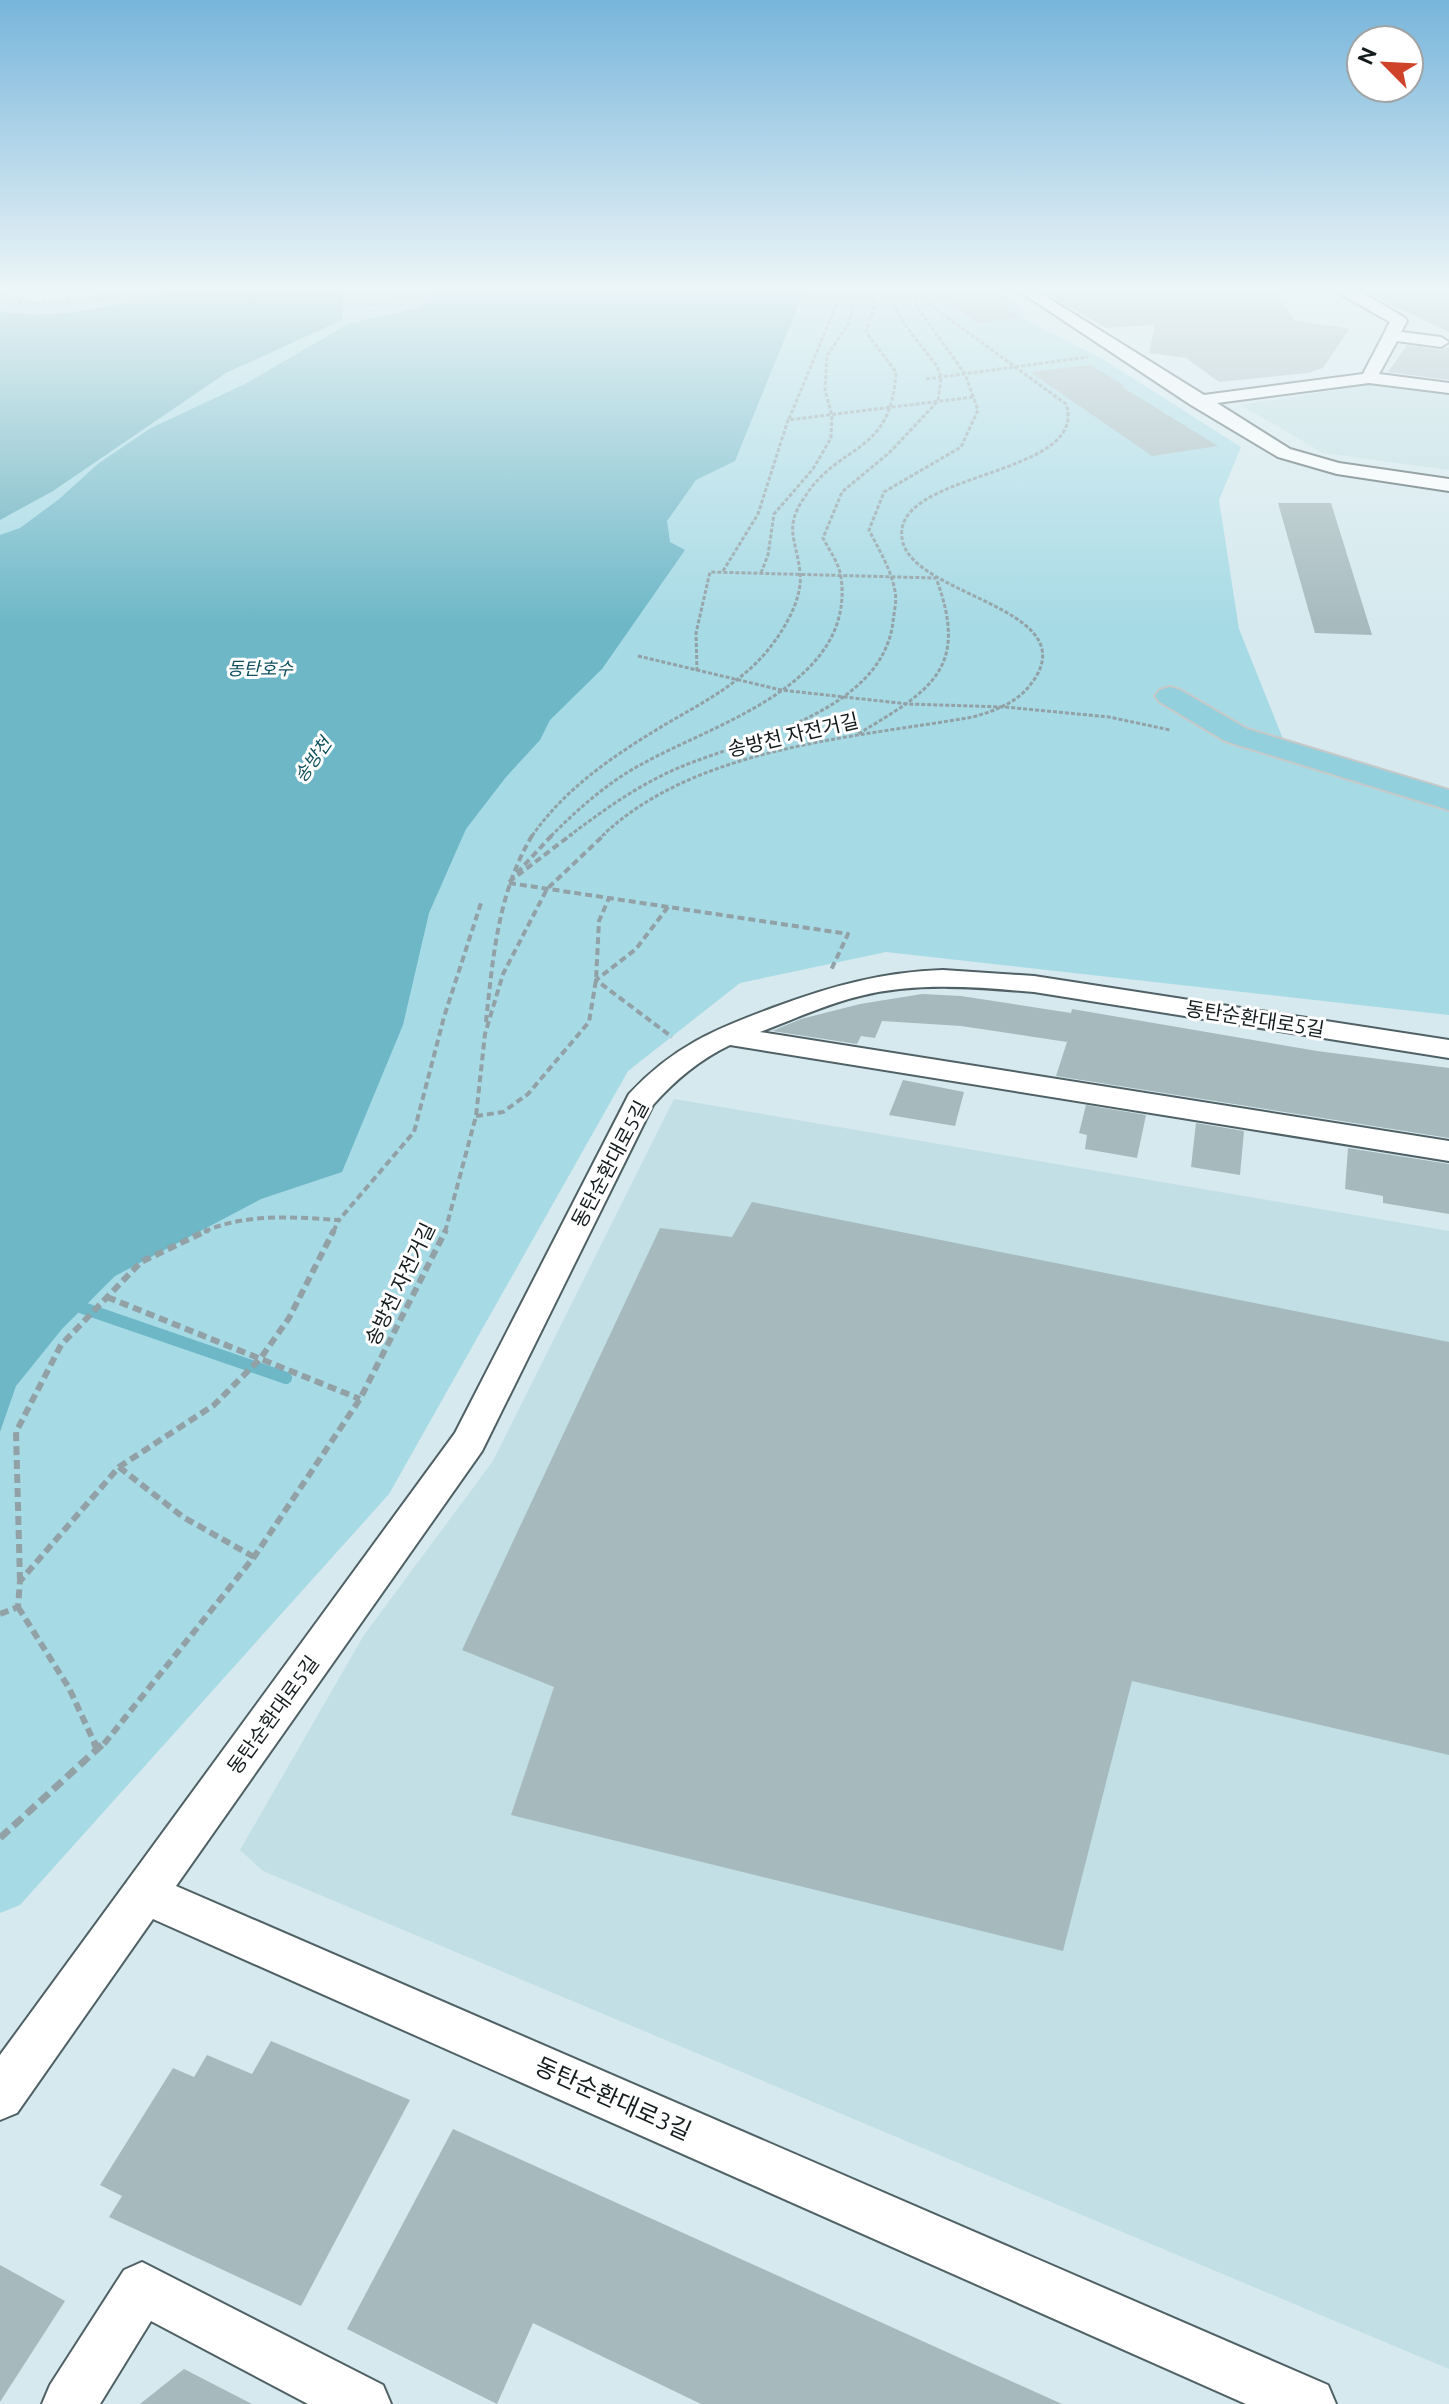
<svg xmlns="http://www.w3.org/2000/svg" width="1449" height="2404" font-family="Ubuntu,'Noto Sans KR',sans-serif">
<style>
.built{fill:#c1dfe5}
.green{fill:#a6dae5}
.forest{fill:#64afbe}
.water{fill:#6db7c7}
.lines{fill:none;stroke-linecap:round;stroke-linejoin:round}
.stream{stroke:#6db7c7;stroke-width:12}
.building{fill:#a6babe}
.minor-casing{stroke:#4f6164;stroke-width:4}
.major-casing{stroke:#c7c9c9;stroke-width:4}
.path-far3{stroke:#92a1a5;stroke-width:3;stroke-dasharray:4 2;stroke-linecap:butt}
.path-far2{stroke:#92a1a5;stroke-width:4;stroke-dasharray:7 4;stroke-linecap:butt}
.path-far1{stroke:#92a1a5;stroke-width:6;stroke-dasharray:9 5;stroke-linecap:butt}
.path{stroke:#92a1a5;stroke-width:7;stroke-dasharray:12 6;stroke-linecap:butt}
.minor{fill:#fff;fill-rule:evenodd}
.major{fill:#91d0dc;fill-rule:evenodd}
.labels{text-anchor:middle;stroke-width:6;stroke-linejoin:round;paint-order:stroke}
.far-water-label{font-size:18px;font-style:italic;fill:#0e505c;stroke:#fff}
.street-label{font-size:20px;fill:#151c1e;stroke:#fff}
.near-street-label{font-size:24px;fill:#151c1e;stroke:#fff}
</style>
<rect width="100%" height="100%" fill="#d5e9ee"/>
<g class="built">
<polygon points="1374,384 1449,394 1449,470 1323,453 1241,405"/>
<polygon points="674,1099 1449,1231 1449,2369 263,1871 240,1850 364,1635 493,1461"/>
</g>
<polygon class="green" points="131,291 996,291 1020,306 1022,318 1101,358 1241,447 1219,500 1239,629 1283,739 1449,792 1449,1015 886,952 740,983 628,1071 389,1494 20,1905 0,1913 0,293 37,302"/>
<path class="forest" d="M175,291h164l4,5 -1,24 -116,53 -173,118 -53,29v-209c59,11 117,-7 175,-20z"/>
<polygon class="water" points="442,291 804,291 735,461 696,480 667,521 670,542 685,550 602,669 550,720 540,740 506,777 466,829 429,913 403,1025 342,1172 261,1199 115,1276 62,1329 16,1386 0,1432 0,535 20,528 58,500 99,463 151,428 245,384 348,324 418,308"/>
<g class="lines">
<polyline class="stream" points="83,1308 286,1378"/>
</g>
<g class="building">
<polygon points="933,291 982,291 1021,318 978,323"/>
<polygon points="1042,291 1261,291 1275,293 1294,320 1349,329 1323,368 1308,373 1219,382 1186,358 1149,353 1155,325 1106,328"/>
<polygon points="1366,291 1449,291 1449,332 1379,299"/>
<polygon points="1407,345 1441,350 1449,347 1449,380 1388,372"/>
<polygon points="1090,365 1125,386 1122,387 1218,446 1152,456 1030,372"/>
<polygon points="1278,503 1331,503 1372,635 1315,633"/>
<polygon points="922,994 961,996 1071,1013 1072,1009 1317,1051 1449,1068 1449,1138 1056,1076 1067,1042 961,1026 882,1021 875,1038 861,1036 857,1044 772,1031 801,1019 860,1004"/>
<polygon points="903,1080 964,1092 955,1126 889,1115"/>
<polygon points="1086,1105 1146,1115 1137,1158 1085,1149 1087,1135 1079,1133"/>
<polygon points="1196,1123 1244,1131 1240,1175 1191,1167"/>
<polygon points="1348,1148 1449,1164 1449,1214 1383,1203 1383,1196 1345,1189"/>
<polygon points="752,1202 1449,1342 1449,1755 1132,1681 1063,1951 511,1815 554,1687 462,1650 660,1228 732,1237"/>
<polygon points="271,2041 410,2100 301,2306 109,2217 122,2196 100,2185 173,2068 194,2077 207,2055 252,2074"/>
<polygon points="453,2129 1062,2404 701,2404 533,2323 497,2404 347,2329"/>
<polygon points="0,2265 65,2301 0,2402"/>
<polygon points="184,2369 252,2404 140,2404"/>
</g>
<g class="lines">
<defs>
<g id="minor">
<polygon points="1019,291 1037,291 1204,395 1363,374 1390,322 1335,291 1360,291 1405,318 1407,321 1401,332 1441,337 1449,342 1441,347 1397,341 1379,374 1449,383 1449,393 1369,383 1217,403 1290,449 1339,463 1449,479 1449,491 1337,474 1278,457 1191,405"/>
<path d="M943,970l91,6 415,64v18l-415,-66c-58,-5 -117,-10 -174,4 -34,8 -68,24 -100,36l689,109v20l-719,-116c-31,15 -54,34 -77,60l-171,346 -306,435 1152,499 8,19h-90l-1093,-485 -136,194 -17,7v-65l455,-622 174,-339c45,-48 86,-65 146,-87 56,-21 108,-35 168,-37z"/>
<polygon points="142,2262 383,2385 391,2404 308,2404 151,2321 100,2404 42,2404 50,2385 124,2270"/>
</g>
<polygon id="major" points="1170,687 1180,690 1247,729 1449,790 1449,810 1225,741 1160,702 1155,696 1160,690"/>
</defs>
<use href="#minor" class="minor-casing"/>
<use href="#major" class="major-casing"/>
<g class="path-far3">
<path d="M347,291l2,12c26,4 48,0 71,-12"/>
<polyline points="0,302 77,303 148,291"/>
<polyline points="926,379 1088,357"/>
<polyline points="789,419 842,291"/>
<polyline points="723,571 758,514 788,420 973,397"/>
<polyline points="761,573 768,555 774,514 813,469 831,438 832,416 825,390 827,355 848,325 856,295 851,291"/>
<polyline points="638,656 781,690 908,704 1005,707 1109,717 1170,730"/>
<path d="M697,671l-1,-38 14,-61 226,6c34,91 -5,112 -78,156"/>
<path d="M532,836c34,-49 84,-82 134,-112 36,-21 75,-41 102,-74 16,-20 35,-51 32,-77 -3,-33 -17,-44 4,-75 36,-57 87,-41 92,-126l-30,-40 8,-26 -1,-15"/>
<path d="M551,836c27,-27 57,-54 91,-72 71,-40 214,-79 199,-187 -2,-14 -12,-27 -18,-39l19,-46 48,-40 48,-51 3,-24 -4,-11 -29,-37 -23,-38"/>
<path d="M569,836c36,-27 72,-53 114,-70 69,-28 199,-55 210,-144 1,-10 4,-21 2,-31 -4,-22 -16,-41 -26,-61l15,-38 77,-45 17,-37 -13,-36 -46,-64 -6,-18 -6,-1"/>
<path d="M602,836c93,-89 250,-98 371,-119 27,-8 49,-16 64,-42 37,-67 -119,-80 -134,-132 -20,-73 188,-64 163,-139l-155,-113"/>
</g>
<g class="path-far2">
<polyline points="517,873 553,834"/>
<polyline points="509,882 572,834"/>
<polyline points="509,883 848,934 831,970"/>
<polyline points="668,907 636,949 596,980 672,1037"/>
<path d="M486,1022c7,-66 12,-130 47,-188"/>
<polyline points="476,1116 503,1112 528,1094 589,1022 596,980 599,921 609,898"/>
<path d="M204,1232c40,-19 91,-15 135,-12l75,-88 30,-115 38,-117"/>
<polyline points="333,1232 339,1220"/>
<polyline points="445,1232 476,1116 485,1034 503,974 547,889 605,834"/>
</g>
<g class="path-far1">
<polyline points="107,1297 360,1399"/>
<polyline points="119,1467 183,1517 254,1557"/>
<polyline points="20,1581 16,1432 61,1345 141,1262 208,1230"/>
<polyline points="18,1607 69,1688 95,1744"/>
<polyline points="0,1614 18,1607 20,1581 119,1467 214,1405 260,1359 289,1318 334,1230"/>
<polyline points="104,1744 254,1557 360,1399 446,1230"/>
</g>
<g class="path">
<polyline points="94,1742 98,1751"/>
<polyline points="0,1838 105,1742"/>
</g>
<use href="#minor" class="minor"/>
<use href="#major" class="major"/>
</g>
<linearGradient id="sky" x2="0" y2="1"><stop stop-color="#77b5db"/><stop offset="0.46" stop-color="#ecf5f7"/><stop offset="1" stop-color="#ecf5f7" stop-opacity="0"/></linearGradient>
<rect width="1449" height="627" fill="url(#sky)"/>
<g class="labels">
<g class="far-water-label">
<text x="260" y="675">동탄호수</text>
<text transform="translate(313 760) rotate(-55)" y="6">송방천</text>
</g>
<g class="street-label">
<text transform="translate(793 735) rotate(-13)" y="7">송방천 자전거길</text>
<text transform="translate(1255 1019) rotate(9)" y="7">동탄순환대로5길</text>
<text transform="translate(610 1164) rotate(-62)" y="7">동탄순환대로5길</text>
<text transform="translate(400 1284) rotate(-64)" y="7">송방천 자전거길</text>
<text transform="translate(273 1715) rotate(-54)" y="7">동탄순환대로5길</text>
</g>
<g class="near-street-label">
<text transform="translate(613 2099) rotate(24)" y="8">동탄순환대로3길</text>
</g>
</g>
<g transform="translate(1385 64) rotate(294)"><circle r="38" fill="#ffffff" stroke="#a1a4a5" stroke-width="2"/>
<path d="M0-6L14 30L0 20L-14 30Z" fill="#cf432b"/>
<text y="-12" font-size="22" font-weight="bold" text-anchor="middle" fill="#151c1e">N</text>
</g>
</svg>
